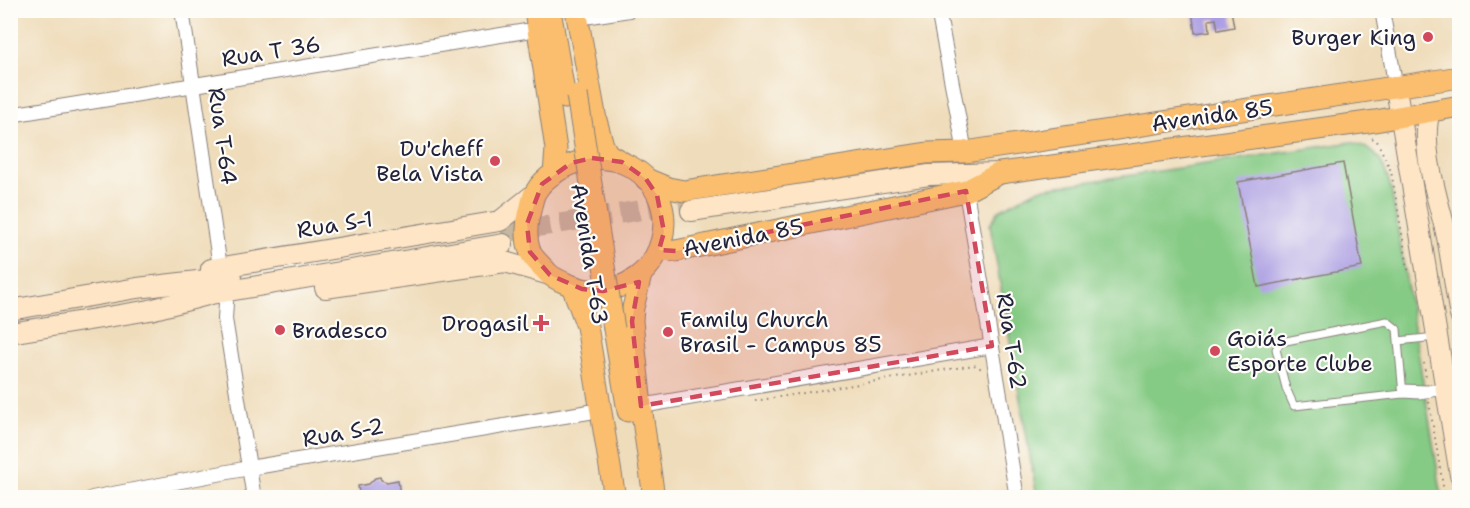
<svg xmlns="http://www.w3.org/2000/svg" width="1470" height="508" font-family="'Shantell Sans',sans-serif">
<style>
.grass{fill:#86cb85;stroke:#547660;stroke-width:1.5}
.building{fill:#ab9de2}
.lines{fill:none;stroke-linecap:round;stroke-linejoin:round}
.secondary-tunnel{stroke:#c6b7a1;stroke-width:20;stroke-dasharray:20 10;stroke-linecap:butt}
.lane-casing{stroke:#887f7a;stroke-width:9}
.street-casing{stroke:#887f7a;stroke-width:16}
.secondary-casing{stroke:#887f7a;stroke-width:22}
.primary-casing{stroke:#887f7a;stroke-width:23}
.path{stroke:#887f7a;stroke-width:2;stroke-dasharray:1.5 4.5;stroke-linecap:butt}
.lane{stroke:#fff;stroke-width:7}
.street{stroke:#fff;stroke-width:14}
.secondary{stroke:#fde5c5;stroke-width:20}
.primary{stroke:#fabe6e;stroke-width:21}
.primary-bridge-casing{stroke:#887f7a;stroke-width:23;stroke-linecap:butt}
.primary-bridge{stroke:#fabe6e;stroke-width:21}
.marked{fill:#d1495b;fill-opacity:0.2;stroke:#d1495b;stroke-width:4.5;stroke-dasharray:12 8;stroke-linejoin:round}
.poi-dot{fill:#d1495b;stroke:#fdfcf7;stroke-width:2}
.labels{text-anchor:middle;stroke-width:4.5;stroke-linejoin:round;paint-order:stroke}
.poi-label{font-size:22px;fill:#22223b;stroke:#fdfcf7;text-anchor:end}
.street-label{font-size:22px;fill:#22223b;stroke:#fdfcf7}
</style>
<rect width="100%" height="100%" fill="#fdfcf7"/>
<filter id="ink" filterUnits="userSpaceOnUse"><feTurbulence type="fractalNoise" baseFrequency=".0167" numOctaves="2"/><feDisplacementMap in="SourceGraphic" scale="12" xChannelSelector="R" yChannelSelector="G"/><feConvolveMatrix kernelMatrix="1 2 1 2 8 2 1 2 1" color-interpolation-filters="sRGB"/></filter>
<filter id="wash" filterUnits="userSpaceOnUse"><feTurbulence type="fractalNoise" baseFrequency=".008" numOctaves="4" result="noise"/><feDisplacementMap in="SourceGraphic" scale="24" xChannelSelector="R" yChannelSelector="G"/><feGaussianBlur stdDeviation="1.35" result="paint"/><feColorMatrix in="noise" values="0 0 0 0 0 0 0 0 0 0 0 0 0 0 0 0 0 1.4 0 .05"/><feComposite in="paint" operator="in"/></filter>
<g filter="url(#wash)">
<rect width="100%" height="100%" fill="#efdcba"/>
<path class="grass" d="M1352,142c28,9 31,20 39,46l51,309h-405l-47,-272 9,-15 40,-21z"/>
<g id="blocks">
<g class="building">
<polygon points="1192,10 1231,10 1234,27 1218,30 1216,19 1209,20 1210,31 1195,33"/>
<polygon points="1343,163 1362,267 1258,287 1238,182"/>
<polygon points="380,477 381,480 387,482 398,480 400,498 360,498 358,486 369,484 375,478"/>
</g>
</g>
</g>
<g filter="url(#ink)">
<use href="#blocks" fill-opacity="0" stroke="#887f7a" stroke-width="1.5"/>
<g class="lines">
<polyline class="secondary-tunnel" points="501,233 691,202"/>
<defs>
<g id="lane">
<polyline points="1398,341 1397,329 1387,321 1281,342 1276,349 1286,388 1294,406 1403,394 1398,341 1436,337"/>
<polyline points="1402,388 1427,389 1444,387"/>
<polyline points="1403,394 1419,395 1445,391"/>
</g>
<g id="street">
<polyline points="182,10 220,267"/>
<polyline points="938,10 965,152"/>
<polyline points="1382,10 1396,88"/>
<polyline points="578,18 629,10"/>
<polyline points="10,115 538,29"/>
<polyline points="966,191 1017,498"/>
<polyline points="226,303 225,319 254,498"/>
<polyline points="641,406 992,346"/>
<polyline points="92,498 249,468 601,410"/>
</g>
<g id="secondary">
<polyline points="1396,88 1460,475"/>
<path d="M1430,111c-11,36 9,90 17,126 5,26 8,52 13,78"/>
<polyline points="691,211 929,175 1000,173"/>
<polyline points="211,269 500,221 534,194"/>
<polyline points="325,288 505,262 550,275"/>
<polyline points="10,310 137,288 232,277"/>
<polyline points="10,333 150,310 211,294 503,244"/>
</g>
<g id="primary">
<polyline points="535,10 556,149 554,174"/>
<polyline points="550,10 565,98"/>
<polyline points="576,10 596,120 603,145 608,154 622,162"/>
<path d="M592,158c10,1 21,0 31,5 71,30 43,134 -34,127 -11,-1 -35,-10 -42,-18 -5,-6 -15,-14 -17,-21 -4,-10 -4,-26 -1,-36 2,-7 3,-16 6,-22 11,-20 36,-30 57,-35z"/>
<polyline points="646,179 668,188 684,191 927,153 965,152 1460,77"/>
<polyline points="659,250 676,251 966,191 1000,173 1375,121 1460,106"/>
<polyline points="641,275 633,308 632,321 641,406 654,498"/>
<polyline points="572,286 587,326 615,498"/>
<polyline points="614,329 628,411"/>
</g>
</defs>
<use href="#lane" class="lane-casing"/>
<use href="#street" class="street-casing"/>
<use href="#secondary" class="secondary-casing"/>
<use href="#primary" class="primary-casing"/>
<g class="path">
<polyline points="1372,138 1377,141 1391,171 1409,274"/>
<polyline points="1424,363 1426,378"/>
<polyline points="755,401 974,365 982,369"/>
<polyline points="1429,402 1445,498"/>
</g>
<use href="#lane" class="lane"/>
<use href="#street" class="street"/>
<use href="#secondary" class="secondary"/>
<use href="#primary" class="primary"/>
<defs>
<polyline id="primary-bridge" points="577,95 614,329"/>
</defs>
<use href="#primary-bridge" class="primary-bridge-casing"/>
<use href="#primary-bridge" class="primary-bridge"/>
</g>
</g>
<path class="marked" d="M592,158l30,4 24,17 11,16 7,37 -5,18 17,1 290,-60 26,155 -351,60 -9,-85 7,-39 -36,9 -21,-2 -32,-14 -20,-23 -3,-28 15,-40 29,-21z"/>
<g class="poi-dot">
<circle cx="1428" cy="37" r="6"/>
<circle cx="495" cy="161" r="6"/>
<path d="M538 314h6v6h6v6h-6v6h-6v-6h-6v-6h6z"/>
<circle cx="280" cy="330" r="6"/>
<circle cx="668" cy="332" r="6"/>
<circle cx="1215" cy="351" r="6"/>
</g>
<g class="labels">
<g class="poi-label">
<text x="1416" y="45">Burger King</text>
<text x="483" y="156">Du'cheff<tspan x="483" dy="25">Bela Vista</tspan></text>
<text x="680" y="327" text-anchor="start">Family Church<tspan x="680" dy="25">Brasil - Campus 85</tspan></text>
<text x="529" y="331">Drogasil</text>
<text x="292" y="338" text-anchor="start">Bradesco</text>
<text x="1227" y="346" text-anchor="start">Goiás<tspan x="1227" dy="25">Esporte Clube</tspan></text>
</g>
<g class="street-label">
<text transform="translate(271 51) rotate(-9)" y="8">Rua T 36</text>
<text transform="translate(1212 115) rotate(-8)" y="8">Avenida 85</text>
<text transform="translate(223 136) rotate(82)" y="8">Rua T-64</text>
<text transform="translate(335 224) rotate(-9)" y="8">Rua S-1</text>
<text transform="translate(743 237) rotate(-11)" y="8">Avenida 85</text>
<text transform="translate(590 254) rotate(81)" y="8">Avenida T-63</text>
<text transform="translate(1012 341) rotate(81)" y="8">Rua T-62</text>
<text transform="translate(343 432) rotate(-10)" y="8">Rua S-2</text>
</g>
</g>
<rect width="1470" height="508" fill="none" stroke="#fdfcf7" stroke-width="36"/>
</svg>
